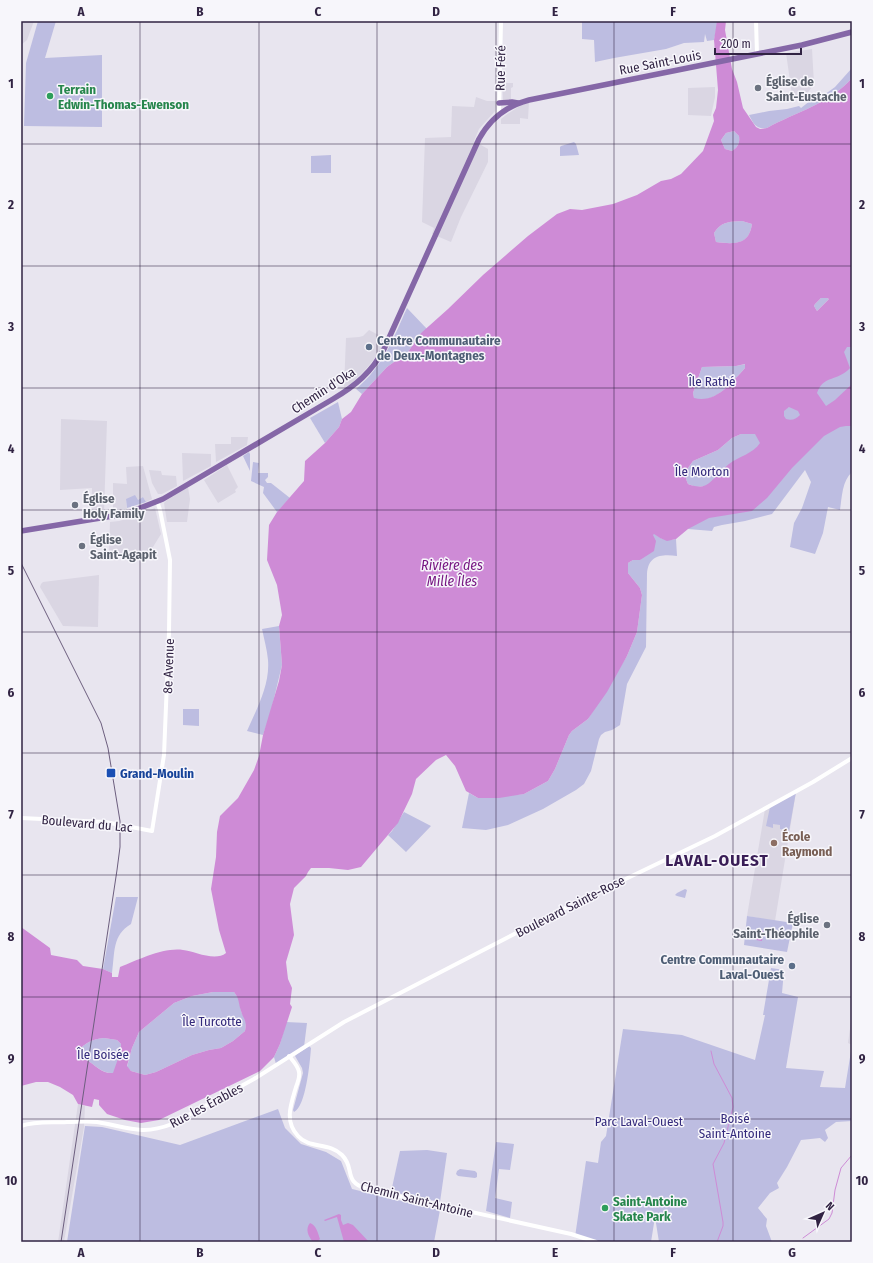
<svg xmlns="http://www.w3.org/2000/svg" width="873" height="1263" font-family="'Fira Sans Condensed',sans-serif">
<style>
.built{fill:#dad6e3}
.green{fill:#bdbde1}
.water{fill:#ce8bd6;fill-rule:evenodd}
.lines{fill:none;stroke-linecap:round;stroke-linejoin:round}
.stream{stroke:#ce8bd6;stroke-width:1}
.minor{stroke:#fff;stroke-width:4}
.major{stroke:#8567a7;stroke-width:5.5}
.tram{stroke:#6c5e7e;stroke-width:1}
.grid{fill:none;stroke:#312343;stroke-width:1;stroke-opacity:0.55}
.worship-dot{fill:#6b7280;stroke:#f7f6fb;stroke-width:1.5}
.leisure-dot{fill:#2e9e5b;stroke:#f7f6fb;stroke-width:1.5}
.service-dot{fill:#5c6f8a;stroke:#f7f6fb;stroke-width:1.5}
.transit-dot{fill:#1a4fb4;stroke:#f7f6fb;stroke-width:1.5}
.education-dot{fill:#8d6e63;stroke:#f7f6fb;stroke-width:1.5}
.labels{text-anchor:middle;stroke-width:3;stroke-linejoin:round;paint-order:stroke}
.street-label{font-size:13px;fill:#312343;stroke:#f7f6fb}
.worship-label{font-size:13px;font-weight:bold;fill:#5b616d;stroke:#f7f6fb;text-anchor:start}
.leisure-label{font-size:13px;font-weight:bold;fill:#27864d;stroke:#f7f6fb;text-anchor:start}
.service-label{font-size:13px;font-weight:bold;fill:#4e5e75;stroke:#f7f6fb;text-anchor:start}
.park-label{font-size:13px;fill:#342a7c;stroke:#f7f6fb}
.transit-label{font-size:13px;font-weight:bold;fill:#164399;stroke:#f7f6fb;text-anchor:start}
.education-label{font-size:13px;font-weight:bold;fill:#785e54;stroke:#f7f6fb;text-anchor:start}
.water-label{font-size:14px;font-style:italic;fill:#781883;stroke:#f7f6fb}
.district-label{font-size:17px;font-weight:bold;letter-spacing:1px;fill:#391d56;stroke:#f7f6fb}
.neatline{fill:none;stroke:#312343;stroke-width:1.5}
.grid-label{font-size:13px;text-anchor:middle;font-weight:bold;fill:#312343}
</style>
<rect width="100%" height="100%" fill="#e8e5ef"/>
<g class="built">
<polygon points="21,21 34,21 27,40 21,45"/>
<polygon points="812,49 814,84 806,95 793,102 786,53"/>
<polygon points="502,83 513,83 513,87 511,88 511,99 503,100"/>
<polygon points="715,87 715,97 711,116 688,115 688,88"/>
<polygon points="476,97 487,101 496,101 495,111 479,129 474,141 488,149 488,162 461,217 451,242 432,234 434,228 422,222 425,138 451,137 452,106 474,107"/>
<polygon points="529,102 528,119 520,118 520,124 501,124 501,119 506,115 518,107"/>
<polygon points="369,330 386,339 379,353 366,369 353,382 344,388 346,338 359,337 363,336"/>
<polygon points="61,419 107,421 104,513 91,516 92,488 60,490"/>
<polygon points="231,437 248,437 247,445 216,462 215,444 231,444"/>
<polygon points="182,453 211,454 211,466 183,481"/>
<polygon points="227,465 238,487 235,490 236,492 218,503 204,480"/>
<polygon points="143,466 152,499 146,502 143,497 138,500 126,499 127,510 113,510 113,483 127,484 126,467"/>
<polygon points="149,470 161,471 162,475 176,476 177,486 162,494 158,494 152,483"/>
<polygon points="188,487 190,499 187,522 167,522 164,503 167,500"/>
<polygon points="155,508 161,534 148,555 109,554 110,522 119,521 134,517"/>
<polygon points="99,575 98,627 63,626 40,587 41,584 43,582"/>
<polygon points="796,792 775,921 747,916 765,809"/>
<polygon points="852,1014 852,1045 848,1043"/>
<polygon points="78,1104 85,1106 84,1127 64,1242 58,1242"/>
</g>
<g class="green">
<polygon points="38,21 56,21 45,58 102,55 102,127 24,126 26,63"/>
<polygon points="582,21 717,21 718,22 714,40 707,41 705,34 704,42 684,43 666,49 614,58 595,62 594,40 582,39"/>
<path d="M852,68v10c-23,26 -56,34 -85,50 -12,1 -13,-4 -18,-13l20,-4 18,-2 12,-3 2,2 14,-11v-2l2,5 18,-13z"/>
<path d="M734,131l5,5c1,7 -1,11 -7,15l-7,-2 -4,-9 5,-7z"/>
<polygon points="574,142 576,144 579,155 560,156 560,147 561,146"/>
<polygon points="331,155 331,173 311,173 311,156"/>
<path d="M742,221l10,3c-3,22 -18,20 -36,18l-2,-9c8,-12 15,-11 28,-12z"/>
<polygon points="821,298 827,298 829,299 817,311 814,306 815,304"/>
<path d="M407,308l20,21 -7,5 -12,18 -21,15 -25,27 -6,-5c28,-24 36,-48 51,-81z"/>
<path d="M852,328v144c-10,9 -10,25 -12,38l-12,-3 -5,26 -8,21 -25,-7 4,-24 8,-15 9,-26 -6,-12 -33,44 -27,7 -23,4 -8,2 -2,4 -24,-2 18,-43 -10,1 -8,-3 -2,-5 2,-11 5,-7 25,-11 14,-12 9,-4h14l21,-19 35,-22 16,-14z"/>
<path d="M746,364l-1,4c-13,14 -29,36 -51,31l-1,-6 9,-26 34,-1z"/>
<polygon points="338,402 342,419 339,427 325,443 310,418"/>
<polygon points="249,452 250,454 250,471 243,456"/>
<polygon points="253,462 259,463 258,473 268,473 268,477 265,480 267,483 271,483 290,498 277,512 263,493 264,487 251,481"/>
<polygon points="135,495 138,500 143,497 146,502 127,508 126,499"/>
<path d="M653,534h2c7,6 12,7 21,5l1,17c-15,-2 -29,-1 -30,18l-1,73 -19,37 -7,41 -8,5 -7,2 -4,3 -2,4 -8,32 -7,13 -8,6 -33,19 -35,16 -22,5 -24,-2 7,-35 9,5 46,-4 24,-13 7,-12 14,-34 3,-4 16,-12 39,-63 10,-24 5,-37 -2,-7 -12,-15v-10l5,-3h7z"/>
<path d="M279,626l3,39 -12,50 -7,20 -16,-4c10,-23 23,-46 21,-71 -1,-11 -4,-21 -6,-31z"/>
<polygon points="183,709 199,709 199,726 183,725"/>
<polygon points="796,792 789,831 780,829 780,825 773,824 773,828 766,826 770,807"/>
<polygon points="404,812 431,826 406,852 388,835 392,831"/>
<polygon points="685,889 687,890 685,898 677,896 675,895 677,893"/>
<path d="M116,897h22l-7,27c-19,11 -16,29 -19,49l-9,-4z"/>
<polygon points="747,916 793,923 787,952 744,945"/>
<polygon points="771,968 784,970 782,993 798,997 786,1068 824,1071 820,1087 845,1088 852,1045 852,1121 836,1122 825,1130 828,1138 825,1142 820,1138 801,1140 787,1167 777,1183 779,1188 770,1193 758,1208 767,1219 766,1226 772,1242 659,1242 655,1217 651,1242 596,1242 575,1237 586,1161 598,1163 601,1142 606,1136 623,1029 682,1035 755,1060 765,1015 763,1015"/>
<polygon points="213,992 234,992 239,999 241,1011 246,1022 245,1031 233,1041 221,1048 209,1050 192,1055 156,1072 145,1075 131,1071 127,1067 132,1048 139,1032 174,1003 192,996"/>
<polygon points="286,1022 307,1023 304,1047 276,1064 274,1057 280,1044"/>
<path d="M104,1038l13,2 4,4 -1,9 -6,20c-12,1 -19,-8 -27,-13 -5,-3 -8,-3 -10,-8 7,-9 16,-13 27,-14z"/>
<path d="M309,1046l2,2c-1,13 -5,59 -17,64l-1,-2 10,-37 -1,-5 -7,-12 1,-1z"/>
<polygon points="278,1109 285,1128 301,1144 326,1152 341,1161 352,1189 440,1210 434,1242 67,1242 85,1126 102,1127 180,1145"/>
<polygon points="496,1142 514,1144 510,1170 499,1169 495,1198 512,1202 510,1218 486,1211"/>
<polygon points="427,1150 447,1153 440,1202 391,1192 400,1151"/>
<polygon points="460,1169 475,1171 477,1173 477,1177 475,1178 458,1176 456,1174 457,1171"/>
</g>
<g class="water">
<path d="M717,21h9l-1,9 7,39 5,13 6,26 13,19 4,2 7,-1c29,-16 62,-24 85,-50v269h-5l-3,5 6,16c-11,13 -27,7 -33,25l9,13 9,-6 17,-16v42h-6l-6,1 -16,9 -32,32 -25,30 -15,13 -43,7 -21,11 -12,10 -9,2 -7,-3 -6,-4 -1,1 3,6 -2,10 -14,9h-7l-5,3v10l12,15 2,7 -5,37 -10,24 -20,36 -19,27 -16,12 -3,4 -14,34 -7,12 -24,13 -25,4h-21l-12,-7 -11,-25 -9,-11 -10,5 -20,19 -4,15 -14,29 -37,44 -13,3 -19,-2h-18l-3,4 -2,4 -12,12 -4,16 4,31 -8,27 2,17 4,9 -2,16 2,3 -12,37 -6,13 -14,14 -101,49 -18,3 -16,-3 -18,-6 -8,-9v-5l-5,-1 -2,8 -14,-3 -5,-9 -13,-8 -12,-5h-12l-15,4v-159l29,21 1,7 26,5 6,6 20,3 9,4v4h6l2,-10c18,-7 44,-20 63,-17 11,1 32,12 43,3l-7,-23 -8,-41 5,-32 1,-25 3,-16 18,-18 16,-28 5,-14 4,-21 16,-54 3,-16 -3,-39 3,-11 -5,-30 -10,-25 2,-35 8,-13 27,-31 1,-20 20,-18 14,-16 3,-8 9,-7 11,-18 25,-27 21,-15 12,-18 28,-25 35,-34 45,-39 29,-22 13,-5 12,1 31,-6 24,-9 24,-14 10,-2 10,-5 22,-23 11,-30 -1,-6 3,-7 2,-18 -4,-50zM734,131l5,5c1,7 -1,11 -7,15l-7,-2 -4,-9 5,-7zM742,221l10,3c-3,22 -19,20 -36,18l-2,-9c8,-12 15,-11 28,-12zM821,298h6l2,1 -12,12 -3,-5 1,-2zM745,364v4c-13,14 -29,36 -51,30l-1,-5 9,-26 34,-1zM789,407l9,4 2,4c-4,4 -8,6 -14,4l-2,-3v-5zM741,434h14l5,9c-7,11 -21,13 -31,21 -5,4 -18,19 -23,21 -6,3 -13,1 -18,-1l-2,-5 2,-11 5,-7 25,-11 14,-12zM213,992h21c6,8 4,10 7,19 3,10 6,8 4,20l-12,10 -12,7 -12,2 -17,5 -36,17 -11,3 -14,-4 -4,-5 5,-18 7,-16 35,-29 18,-7zM104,1038l13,2 4,4 -1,9 -7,20c-11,1 -18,-8 -26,-13 -4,-3 -8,-3 -10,-8 7,-9 16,-13 27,-14z"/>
<polygon points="758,930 763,931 762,941 756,940 757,937 752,937 753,932 758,933"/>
<polygon points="339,1214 341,1215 341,1220 343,1225 348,1223 353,1225 369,1242 344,1242 337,1217 325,1221 324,1220"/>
<path d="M310,1223c6,2 8,10 10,16l-3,3h-4c-5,-6 -8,-13 -3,-19z"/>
</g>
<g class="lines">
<g class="stream">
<polyline points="711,1051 714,1064 732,1098 733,1107 724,1143 713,1164 723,1222 723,1226 717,1242"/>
<polyline points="803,1238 829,1219 832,1213 835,1190 841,1168 852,1155"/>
</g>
<g class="minor">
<polyline points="756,21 757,54"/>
<polyline points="499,114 501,21"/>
<polyline points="21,818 105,822 152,831 164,755 169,632 170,560 160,510 157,501"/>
<path d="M289,1056c4,5 9,10 10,16 1,5 -1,10 -3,15 -5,17 -12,34 2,49 11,13 31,6 44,19 14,14 0,26 25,34l204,45 25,8"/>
<path d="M21,1126c14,-5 31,-3 46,-4 10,0 20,-1 30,0 30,5 45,14 75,2l82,-45 90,-57 215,-111 156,-75 98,-54 39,-24"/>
</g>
<g class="major">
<polyline points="499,103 512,102 518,103"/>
<path d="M21,531l104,-17 38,-15 170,-100c22,-13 39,-27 51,-50l95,-210c11,-20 27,-33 50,-39l273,-55 50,-13"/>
</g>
<polyline class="tram" points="21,563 101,723 108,748 120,821 120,847 117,870 61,1242"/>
</g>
<path class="grid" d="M140,21v1221M259,21v1221M377,21v1221M496,21v1221M614,21v1221M733,21v1221M21,144h831M21,266h831M21,388h831M21,510h831M21,632h831M21,753h831M21,875h831M21,997h831M21,1119h831"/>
<g class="worship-dot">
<circle cx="758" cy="88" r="4"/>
<circle cx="75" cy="505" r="4"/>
<circle cx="82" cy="546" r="4"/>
<circle cx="827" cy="925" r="4"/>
</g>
<g class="leisure-dot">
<circle cx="50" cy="96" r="4"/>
<circle cx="605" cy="1208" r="4"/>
</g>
<g class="service-dot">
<circle cx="369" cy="347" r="4"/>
<circle cx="792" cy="966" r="4"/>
</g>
<rect class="transit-dot" x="106" y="768" width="10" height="10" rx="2"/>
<circle class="education-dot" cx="774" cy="843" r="4"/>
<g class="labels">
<g class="street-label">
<text transform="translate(660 62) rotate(-11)" y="5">Rue Saint-Louis</text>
<text transform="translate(500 68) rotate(-89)" y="5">Rue Féré</text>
<text transform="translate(323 390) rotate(-33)" y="5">Chemin d'Oka</text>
<text transform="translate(168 666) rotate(-88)" y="5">8e Avenue</text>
<text transform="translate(87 823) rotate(5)" y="5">Boulevard du Lac</text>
<text transform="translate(570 906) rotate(-27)" y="5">Boulevard Sainte-Rose</text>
<text transform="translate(206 1105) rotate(-28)" y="5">Rue les Érables</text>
<text transform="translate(417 1199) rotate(14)" y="5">Chemin Saint-Antoine</text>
</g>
<g class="worship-label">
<text x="766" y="86">Église de<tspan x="766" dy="15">Saint-Eustache</tspan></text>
<text x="83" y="503">Église<tspan x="83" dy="15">Holy Family</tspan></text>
<text x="90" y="544">Église<tspan x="90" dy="15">Saint-Agapit</tspan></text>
<text x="819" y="923" text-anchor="end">Église<tspan x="819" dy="15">Saint-Théophile</tspan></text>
</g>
<g class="leisure-label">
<text x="58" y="94">Terrain<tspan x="58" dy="15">Edwin-Thomas-Ewenson</tspan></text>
<text x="613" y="1206">Saint-Antoine<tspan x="613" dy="15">Skate Park</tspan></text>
</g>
<g class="service-label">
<text x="377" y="345">Centre Communautaire<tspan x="377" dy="15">de Deux-Montagnes</tspan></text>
<text x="784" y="964" text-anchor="end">Centre Communautaire<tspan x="784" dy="15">Laval-Ouest</tspan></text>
</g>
<g class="park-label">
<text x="712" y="386">Île Rathé</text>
<text x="702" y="476">Île Morton</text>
<text x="212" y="1026">Île Turcotte</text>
<text x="103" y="1059">Île Boisée</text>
<text x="735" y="1123">Boisé<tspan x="735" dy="15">Saint-Antoine</tspan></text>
<text x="639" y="1126">Parc Laval-Ouest</text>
</g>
<g class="transit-label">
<text x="120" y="778">Grand-Moulin</text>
</g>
<g class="education-label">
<text x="782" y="841">École<tspan x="782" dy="15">Raymond</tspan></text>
</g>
<g class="water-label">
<text x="452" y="570">Rivière des<tspan x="452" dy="16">Mille Îles</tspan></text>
</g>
<g class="district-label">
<text x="717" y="866">LAVAL-OUEST</text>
</g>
</g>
<rect width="873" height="1263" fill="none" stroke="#f7f6fb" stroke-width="44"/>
<g transform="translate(823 1213) rotate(45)" stroke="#f7f6fb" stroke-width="3" paint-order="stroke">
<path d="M0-3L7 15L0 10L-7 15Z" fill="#312343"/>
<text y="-6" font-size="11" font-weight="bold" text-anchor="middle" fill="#312343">N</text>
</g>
<path d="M715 48v6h86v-6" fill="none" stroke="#312343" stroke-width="2"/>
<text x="721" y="48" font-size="12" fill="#312343" stroke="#f7f6fb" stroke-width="3" paint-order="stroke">200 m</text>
<rect x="22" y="22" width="829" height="1219" class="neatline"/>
<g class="grid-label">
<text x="81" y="16">A</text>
<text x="200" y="16">B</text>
<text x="318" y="16">C</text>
<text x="436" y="16">D</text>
<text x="555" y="16">E</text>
<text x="673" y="16">F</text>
<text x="792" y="16">G</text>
<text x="11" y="88">1</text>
<text x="862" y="88">1</text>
<text x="11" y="209">2</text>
<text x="862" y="209">2</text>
<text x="11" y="331">3</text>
<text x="862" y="331">3</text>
<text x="11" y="453">4</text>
<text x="862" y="453">4</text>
<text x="11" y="575">5</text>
<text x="862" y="575">5</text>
<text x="11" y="697">6</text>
<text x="862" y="697">6</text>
<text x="11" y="819">7</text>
<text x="862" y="819">7</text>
<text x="11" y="941">8</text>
<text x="862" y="941">8</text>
<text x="11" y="1063">9</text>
<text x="862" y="1063">9</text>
<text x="11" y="1185">10</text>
<text x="862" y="1185">10</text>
<text x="81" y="1257">A</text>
<text x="200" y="1257">B</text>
<text x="318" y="1257">C</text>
<text x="436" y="1257">D</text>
<text x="555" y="1257">E</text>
<text x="673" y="1257">F</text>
<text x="792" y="1257">G</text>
</g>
</svg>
